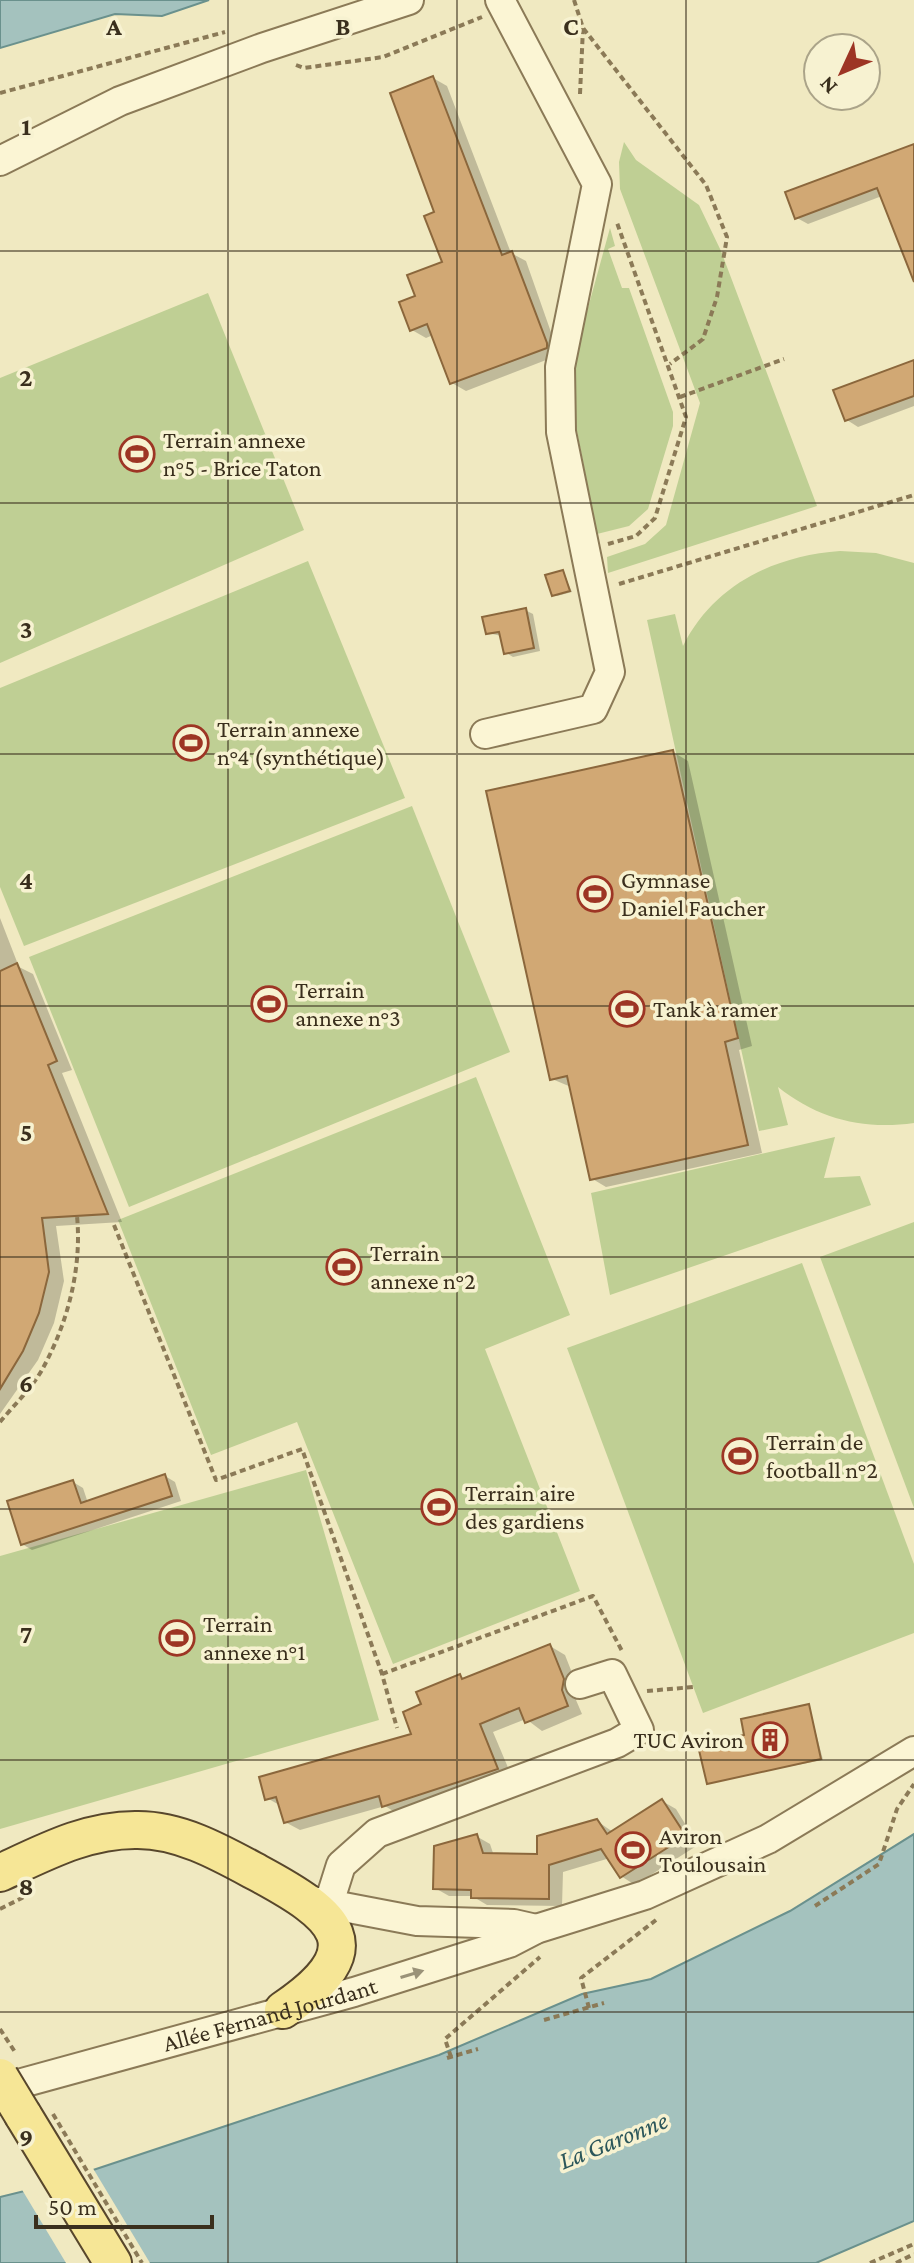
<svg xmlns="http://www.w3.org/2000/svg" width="914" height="2263" font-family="'Crimson Pro',serif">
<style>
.green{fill:#bfcf94}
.water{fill:#a4c2be;stroke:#6a918d;stroke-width:2}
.pier{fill:#f0e9c1}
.shadow{fill:#0003}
.building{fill:#d1a874;stroke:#8b673c;stroke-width:2}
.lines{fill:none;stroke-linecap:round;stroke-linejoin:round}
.minor-casing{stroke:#8b7a57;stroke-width:32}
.major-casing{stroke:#58472c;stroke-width:40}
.path{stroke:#8b7a57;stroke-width:4;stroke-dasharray:6 4;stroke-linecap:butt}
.minor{stroke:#fbf5d4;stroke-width:28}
.major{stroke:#f6e696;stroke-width:36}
.major-bridge-casing{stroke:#58472c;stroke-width:40;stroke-linecap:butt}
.path-bridge{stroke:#8b7a57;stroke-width:4;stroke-dasharray:6 4;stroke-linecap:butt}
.major-bridge{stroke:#f6e696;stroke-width:36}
.oneway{fill:#9a9278}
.grid{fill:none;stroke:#3a2f1d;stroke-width:2;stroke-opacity:0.55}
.labels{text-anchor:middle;stroke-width:7;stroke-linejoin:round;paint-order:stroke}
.poi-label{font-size:24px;fill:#3a2f1d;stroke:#f7f2d1;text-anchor:start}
.street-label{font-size:24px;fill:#3a2f1d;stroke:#f7f2d1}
.water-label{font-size:26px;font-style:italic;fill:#2b565a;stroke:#f7f2d1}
.grid-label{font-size:26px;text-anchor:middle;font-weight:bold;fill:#3a2f1d;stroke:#f7f2d1;stroke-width:7;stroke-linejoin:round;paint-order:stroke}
</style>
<rect width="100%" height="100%" fill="#f0e9c1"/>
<g class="green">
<polygon points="624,142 636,160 699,205 721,251 817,506 608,573 607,557 645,544 666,525 700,403 620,189 619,162"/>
<polygon points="610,228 615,246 608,249 622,288 629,288 673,412 673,426 648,509 629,526 597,534 569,390 572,366"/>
<polygon points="208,293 304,530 0,663 0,378"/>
<path d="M840,551l36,2 38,10v560c-51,7 -96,-4 -136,-36l10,38 -29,6 -112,-511 28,-6 8,32c31,-61 90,-90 157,-95z"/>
<polygon points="308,561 405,798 24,946 0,887 0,688"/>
<polygon points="412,806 510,1052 129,1207 29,957"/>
<polygon points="476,1077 570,1315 485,1349 580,1591 393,1664 297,1422 211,1455 118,1220"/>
<polygon points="835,1137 824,1178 860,1176 871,1205 610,1295 591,1193"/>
<polygon points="914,1222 914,1508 820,1257"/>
<polygon points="802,1263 914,1564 914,1633 703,1713 567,1348"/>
<polygon points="306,1470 379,1720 0,1829 0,1556"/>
</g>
<g class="water">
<polygon points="0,0 209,0 162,16 115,14 0,48"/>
<polygon points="914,1834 914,2221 816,2263 0,2263 0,2197 45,2186 439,2055 582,1994 651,1979 790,1911"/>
</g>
<polygon class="pier" points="91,2165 150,2263 66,2263 21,2188"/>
<g class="shadow">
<polygon points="433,78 447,86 511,253 526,261 559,355 466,391 452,383 433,335 426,338 412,330 417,297 444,263 437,213"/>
<polygon points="914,146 914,258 882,196 808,224 797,218"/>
<polygon points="914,362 914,406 858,427 847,420"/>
<polygon points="563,572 572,592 557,596 554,595"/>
<polygon points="525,610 533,614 540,651 513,657 505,652 502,636 487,633"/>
<polygon points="673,752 688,761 752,1046 739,1050 762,1153 606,1187 591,1178 571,1087 552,1079"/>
<polygon points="0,918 19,967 33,974 72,1070 62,1073 122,1222 56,1226 64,1281 54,1323 38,1360 0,1414"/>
<polygon points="165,1476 175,1482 181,1501 32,1550 22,1544 73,1482 83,1488 88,1503"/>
<polygon points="550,1646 565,1655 578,1688 576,1700 582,1714 542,1731 526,1719 493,1732 512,1777 398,1814 385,1806 300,1830 285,1822 281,1806 267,1798 414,1735 424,1706 460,1676 466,1680"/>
<polygon points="809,1706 823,1760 708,1782 747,1737"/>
<polygon points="662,1801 676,1809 698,1845 635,1885 621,1876 610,1858 563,1872 562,1906 487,1905 472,1896 449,1896 435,1888 476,1836 490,1844 494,1856 539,1856 597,1821 613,1832"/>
</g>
<g class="building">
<polygon points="433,76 502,255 512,251 547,343 547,348 450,384 427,324 410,331 399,302 415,296 407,275 442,262 424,216 434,212 390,93"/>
<polygon points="914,144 914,282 877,188 795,219 785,192"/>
<polygon points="914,360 914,396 845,421 833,390"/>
<polygon points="563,570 570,591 552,596 545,575"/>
<polygon points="526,608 534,648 504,654 499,632 486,634 482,617"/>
<polygon points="673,750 738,1038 725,1042 748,1145 590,1180 567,1076 550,1080 486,791"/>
<polygon points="17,963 57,1061 48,1065 108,1214 42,1218 49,1272 39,1313 23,1351 0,1389 0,971"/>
<polygon points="165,1474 172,1496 21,1545 7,1501 73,1480 81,1503"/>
<polygon points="550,1644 564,1679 562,1690 568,1706 525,1723 519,1708 480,1724 498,1769 382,1807 379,1796 284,1823 276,1797 265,1800 259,1777 411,1734 403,1712 421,1704 416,1692 460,1674 462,1679"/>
<polygon points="809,1704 821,1759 707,1784 698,1746 744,1735 741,1719"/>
<polygon points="662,1799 686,1836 620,1878 601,1849 549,1865 549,1899 471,1898 471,1890 433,1889 434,1846 477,1834 483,1853 537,1854 537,1836 597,1819 607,1834"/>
</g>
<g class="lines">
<defs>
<g id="minor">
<polyline points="0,161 120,101 262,48 409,0"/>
<polyline points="485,734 593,709 610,672 561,432 560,367 597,184 500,0"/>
<polyline points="312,1901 417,1921 514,1924 536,1929"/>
<polyline points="329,1903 341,1865 377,1833 617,1743 639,1730 612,1674 580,1684"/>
<path id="s1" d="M0,2089l354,-97 155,-49 27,-14 109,-34 123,-56 146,-88"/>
</g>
<g id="major">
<path d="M0,1873c45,-21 88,-44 138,-43 43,0 83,23 120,43 78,42 118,74 25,137"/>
<polyline points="23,2115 113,2263"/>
</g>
</defs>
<use href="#minor" class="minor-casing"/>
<use href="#major" class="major-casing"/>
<g class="path">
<polyline points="574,0 583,28 706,185 727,237 717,297 703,339 670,364"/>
<polyline points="296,65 304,68 383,57 482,17"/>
<polyline points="0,93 225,32"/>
<polyline points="580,94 583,28"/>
<polyline points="680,397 784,359"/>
<polyline points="608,544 636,536 655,518 686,417 616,220"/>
<polyline points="619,584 914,495"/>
<polyline points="114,1225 216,1480 302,1449 382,1674 397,1728"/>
<path d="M0,1422c14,-17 33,-35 43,-54 25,-46 39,-100 34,-152"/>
<polyline points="382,1674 593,1596 622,1651"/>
<polyline points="647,1691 693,1687"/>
<polyline points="815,1906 879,1864 897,1809 914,1784"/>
<polyline points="0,1909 22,1898 20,1894"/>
<polyline points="589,2008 581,1978 656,1920"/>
<polyline points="544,2020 604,2003"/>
<polyline points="451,2057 445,2039 540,1957"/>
<polyline points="447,2058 478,2049"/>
<polyline points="870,2263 914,2244"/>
<polyline points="896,2263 914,2254"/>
</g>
<use href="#minor" class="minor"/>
<use href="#major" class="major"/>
<defs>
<polyline id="major-bridge" points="0,2077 23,2115"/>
</defs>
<use href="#major-bridge" class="major-bridge-casing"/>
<g class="path-bridge">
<polyline points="0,2029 15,2052"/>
<polyline points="53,2114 142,2263"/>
</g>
<use href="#major-bridge" class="major-bridge"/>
</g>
<defs><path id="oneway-solid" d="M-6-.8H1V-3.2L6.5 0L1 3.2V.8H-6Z" transform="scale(2)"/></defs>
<use class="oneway" href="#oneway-solid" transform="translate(412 1974) rotate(-17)"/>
<path class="grid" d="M228,0v2263M457,0v2263M686,0v2263M0,251h914M0,503h914M0,754h914M0,1006h914M0,1257h914M0,1509h914M0,1760h914M0,2012h914"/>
<defs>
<symbol id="stadium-ring" viewBox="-11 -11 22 22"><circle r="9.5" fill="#f7f2d1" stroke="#9d3524" stroke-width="1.5"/><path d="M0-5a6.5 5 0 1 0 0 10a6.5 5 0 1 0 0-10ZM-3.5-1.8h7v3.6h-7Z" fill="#9d3524"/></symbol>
<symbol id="building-ring" viewBox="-11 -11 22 22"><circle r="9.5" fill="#f7f2d1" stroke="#9d3524" stroke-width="1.5"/><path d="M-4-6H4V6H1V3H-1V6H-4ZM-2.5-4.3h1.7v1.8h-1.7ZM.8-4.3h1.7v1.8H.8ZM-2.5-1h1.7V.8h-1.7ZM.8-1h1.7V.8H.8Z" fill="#9d3524"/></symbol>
</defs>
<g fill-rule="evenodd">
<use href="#stadium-ring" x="117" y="434" width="40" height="40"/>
<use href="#stadium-ring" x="171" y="723" width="40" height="40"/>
<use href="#stadium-ring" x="575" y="874" width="40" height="40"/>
<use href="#stadium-ring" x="249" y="984" width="40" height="40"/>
<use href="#stadium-ring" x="607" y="989" width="40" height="40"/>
<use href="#stadium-ring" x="324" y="1247" width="40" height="40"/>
<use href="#stadium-ring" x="720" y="1436" width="40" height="40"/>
<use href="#stadium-ring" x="419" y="1487" width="40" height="40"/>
<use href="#stadium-ring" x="157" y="1618" width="40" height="40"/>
<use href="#building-ring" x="750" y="1720" width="40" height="40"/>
<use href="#stadium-ring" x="613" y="1830" width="40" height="40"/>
</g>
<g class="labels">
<g class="poi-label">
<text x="163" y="448">Terrain annexe<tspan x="163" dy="28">n°5 - Brice Taton</tspan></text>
<text x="217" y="737">Terrain annexe<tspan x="217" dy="28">n°4 (synthétique)</tspan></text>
<text x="621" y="888">Gymnase<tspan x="621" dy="28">Daniel Faucher</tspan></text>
<text x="295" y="998">Terrain<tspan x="295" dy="28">annexe n°3</tspan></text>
<text x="653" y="1017">Tank à ramer</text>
<text x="370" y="1261">Terrain<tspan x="370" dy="28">annexe n°2</tspan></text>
<text x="766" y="1450">Terrain de<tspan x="766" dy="28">football n°2</tspan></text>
<text x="465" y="1501">Terrain aire<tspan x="465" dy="28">des gardiens</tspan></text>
<text x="203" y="1632">Terrain<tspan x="203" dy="28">annexe n°1</tspan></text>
<text x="744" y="1748" text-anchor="end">TUC Aviron</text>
<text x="659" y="1844">Aviron<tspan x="659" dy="28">Toulousain</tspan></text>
</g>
<g class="street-label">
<text dy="8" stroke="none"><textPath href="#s1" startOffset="280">Allée Fernand Jourdant</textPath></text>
</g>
<g class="water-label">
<text transform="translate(613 2140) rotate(-22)" y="9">La Garonne</text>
</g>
</g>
<g class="grid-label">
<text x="114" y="35">A</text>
<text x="343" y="35">B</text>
<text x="571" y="35">C</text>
<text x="26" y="135">1</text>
<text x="26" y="386">2</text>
<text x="26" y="638">3</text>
<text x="26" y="889">4</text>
<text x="26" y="1141">5</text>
<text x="26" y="1392">6</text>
<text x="26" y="1643">7</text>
<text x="26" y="1895">8</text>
<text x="26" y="2146">9</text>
</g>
<g transform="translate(842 72) rotate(226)"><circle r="38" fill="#f7f2d1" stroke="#aba489" stroke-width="2"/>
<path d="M0-6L14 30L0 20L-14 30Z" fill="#9d3524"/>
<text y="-12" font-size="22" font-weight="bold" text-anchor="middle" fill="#3a2f1d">N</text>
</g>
<path d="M36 2215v12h176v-12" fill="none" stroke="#3a2f1d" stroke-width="4"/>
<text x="48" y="2215" font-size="24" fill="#3a2f1d" stroke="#f7f2d1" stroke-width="6" paint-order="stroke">50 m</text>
</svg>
